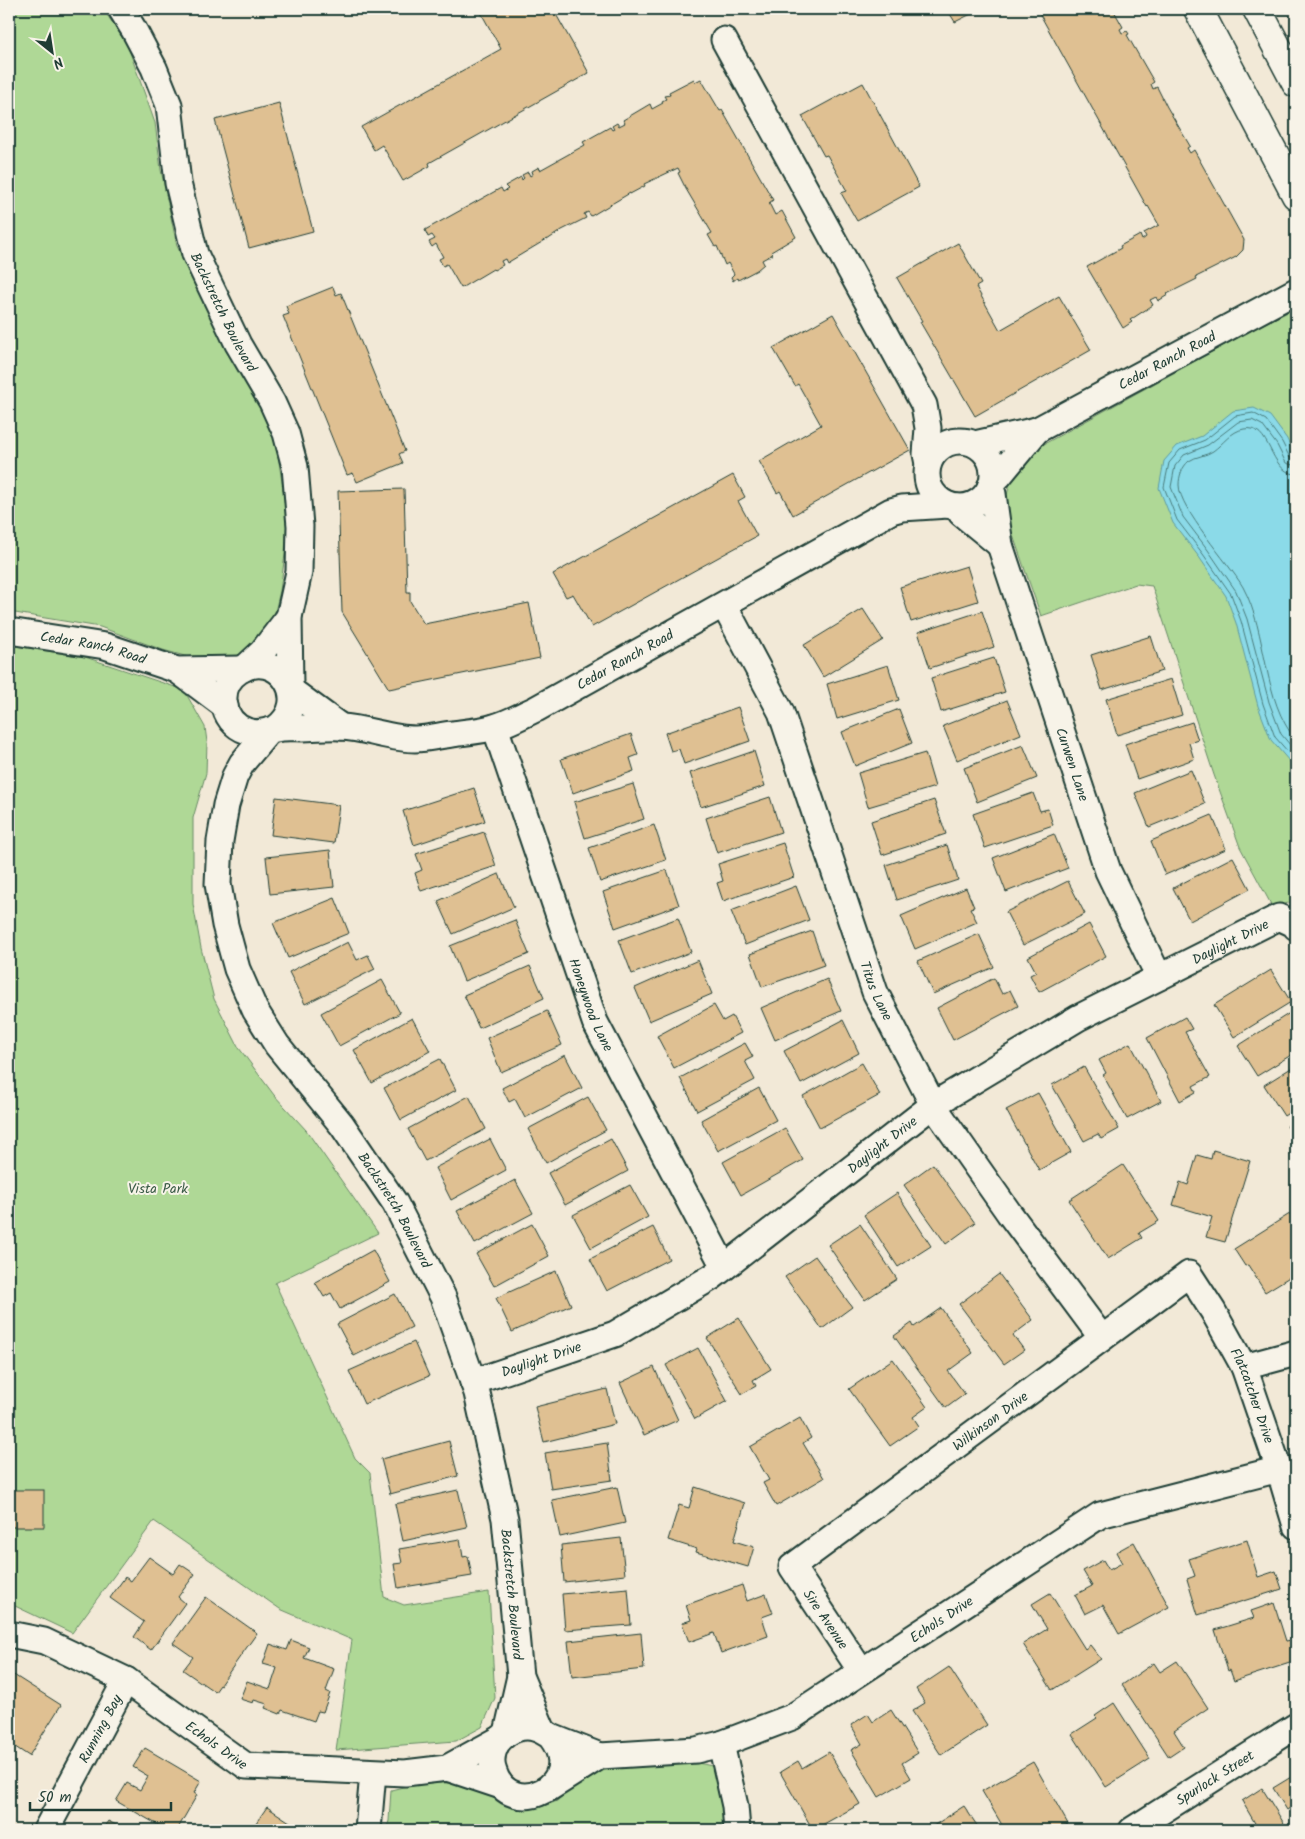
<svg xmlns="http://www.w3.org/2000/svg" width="1305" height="1839" font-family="Kalam,sans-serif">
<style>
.green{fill:#afd896;stroke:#678a65}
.water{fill:#8bdae8;stroke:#609ba0}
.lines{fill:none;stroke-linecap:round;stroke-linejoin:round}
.shore{stroke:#4a7c7c;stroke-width:1}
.building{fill:#dfc092;stroke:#1f3d34}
.minor-casing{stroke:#1f3d34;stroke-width:29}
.major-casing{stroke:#1f3d34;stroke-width:31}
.minor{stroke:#f7f3e8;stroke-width:25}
.major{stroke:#f7f3e8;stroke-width:28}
.labels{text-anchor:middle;stroke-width:4;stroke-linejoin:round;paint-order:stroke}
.street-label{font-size:14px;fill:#1f3d34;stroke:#f7f3e8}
.park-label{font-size:14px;fill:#3c5c48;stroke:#f7f3e8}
</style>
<rect width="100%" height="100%" fill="#f2e9d7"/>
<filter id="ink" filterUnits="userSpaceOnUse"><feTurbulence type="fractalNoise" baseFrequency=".02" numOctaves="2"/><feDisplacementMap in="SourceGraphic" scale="10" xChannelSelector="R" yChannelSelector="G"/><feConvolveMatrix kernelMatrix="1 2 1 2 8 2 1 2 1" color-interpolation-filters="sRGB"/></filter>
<g filter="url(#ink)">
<g class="green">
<polygon points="9,9 103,9 127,44 155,123 161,170 177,246 234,361 259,405 276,442 287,516 285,554 280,591 272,624 248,653 234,658 203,661 163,650 100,627 9,612"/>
<polygon points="1296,308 1296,903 1291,902 1273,908 1240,847 1214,775 1152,586 1136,584 1041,616 1008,521 1007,495 1013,471 1026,456 1044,444 1257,327"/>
<polygon points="9,645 85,657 184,690 205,727 207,742 206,773 193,818 193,904 201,948 214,999 239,1048 274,1095 306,1130 378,1233 275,1283 355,1458 370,1473 384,1597 404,1605 489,1592 495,1698 482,1727 456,1741 336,1750 352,1640 280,1609 154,1521 72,1633 15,1606 9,1606"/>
<path d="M698,1763l14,3c9,20 11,43 16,64h-342l3,-9 2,-31 28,-7h39l19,3 19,12 16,8 16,3 16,-3 13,-5 11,-10 29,-20 54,-6z"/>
</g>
<polygon class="water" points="1254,408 1270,416 1287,439 1296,460 1296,769 1271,740 1258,706 1236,623 1226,596 1199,557 1173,523 1159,488 1164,461 1177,446 1202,436 1233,411"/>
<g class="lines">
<g class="shore">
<polyline points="1296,460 1290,458 1282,442 1266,420 1253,413 1235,416 1205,440 1180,450 1169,463 1164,487 1177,520 1203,554 1231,594 1241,621 1263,704 1275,737 1296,761"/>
<polyline points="1296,466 1286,463 1277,445 1262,425 1252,420 1238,422 1208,445 1184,455 1175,466 1171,487 1183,517 1208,550 1236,591 1247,619 1269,702 1281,734 1296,752"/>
<path d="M1296,474c-28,-1 -24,-51 -52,-45 -13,2 -21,15 -31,22 -7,5 -17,5 -24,10 -7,6 -10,15 -10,24 0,24 50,78 64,102 25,46 19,113 53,153"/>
</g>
</g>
<g class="building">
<polygon points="479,9 553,9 589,73 429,163 430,166 403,181 382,145 374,150 361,127 501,49"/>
<polygon points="947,9 978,9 979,10 955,22"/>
<polygon points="1037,9 1113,9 1123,27 1120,29 1122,33 1127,31 1129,34 1127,35 1154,82 1151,84 1153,89 1157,87 1167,107 1190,146 1187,148 1190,153 1194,150 1244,240 1243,250 1236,257 1196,277 1197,279 1167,294 1168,295 1158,301 1156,297 1150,300 1153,305 1130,320 1132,322 1123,328 1087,267 1121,248 1120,246 1140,235 1142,240 1146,237 1144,233 1159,225 1148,206 1147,207"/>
<polygon points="694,79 695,82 701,79 720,111 722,110 773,200 769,203 775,215 782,211 796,237 771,252 773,254 762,260 764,264 757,270 738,280 737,278 733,281 731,277 734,274 728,263 725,265 717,246 715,247 708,235 712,233 686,189 678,173 680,172 678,168 644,184 645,186 630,194 630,193 591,216 588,212 584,214 586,218 562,230 547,240 547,239 507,263 505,259 501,261 503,265 494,270 493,269 461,288 447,264 443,266 439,259 443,257 436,244 432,247 429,242 435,239 432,235 428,237 425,230 501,188 503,192 508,189 505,186 521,177 522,180 524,178 522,175 528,172 530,176 533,174 532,171 539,167 540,170 585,145 583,142 610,127 612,130 614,129 612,126 617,123 619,126 625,123 623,120 650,104 652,109 663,103 662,101 666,99 664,96 670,95 669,92"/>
<polygon points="863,83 919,187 857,221 841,193 847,191 827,155 824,156 802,116"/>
<polygon points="279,103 313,231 249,248 215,120"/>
<polygon points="958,243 981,284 976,287 1000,330 1059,296 1091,350 975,416 920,322 922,321 897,278"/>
<polygon points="333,287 336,295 341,293 405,451 399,454 403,463 357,482 353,473 347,475 283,316 289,314 286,306"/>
<polygon points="833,314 910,450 793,515 780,491 777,493 759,461 821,425 798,384 795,386 773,348"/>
<polygon points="733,475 745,497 738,501 757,536 592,627 573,594 566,597 553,574"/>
<polygon points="404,489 407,592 410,592 410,601 424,624 529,603 540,658 389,689 342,612 338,491"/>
<polygon points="967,566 978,601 911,622 900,587"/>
<polygon points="863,609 883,640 823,677 804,645"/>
<polygon points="982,611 994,647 930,668 918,632"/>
<polygon points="1151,636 1162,671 1102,690 1091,655"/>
<polygon points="994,658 1005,692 941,712 931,678"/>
<polygon points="888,665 899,700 837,719 827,684"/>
<polygon points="1171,679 1182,715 1117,735 1106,699"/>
<polygon points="1007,700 1021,734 957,760 943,726"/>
<polygon points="738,707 750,741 684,764 679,749 671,751 665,733"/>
<polygon points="899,709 912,743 855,766 842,732"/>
<polygon points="1192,722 1198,740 1189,743 1194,759 1137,779 1125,744"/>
<polygon points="631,734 638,755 630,758 634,771 573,793 561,759"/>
<polygon points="1023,745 1037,778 977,802 964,768"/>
<polygon points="754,751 765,786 701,807 690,773"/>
<polygon points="925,753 935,787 868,807 858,773"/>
<polygon points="1191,770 1205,804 1149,827 1135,793"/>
<polygon points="633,784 644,819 585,838 574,802"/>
<polygon points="474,788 485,821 414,845 403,811"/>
<polygon points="1033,793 1040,811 1048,809 1053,825 985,848 973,814"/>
<polygon points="276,797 339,805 334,843 271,835"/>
<polygon points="770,797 781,832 717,853 706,818"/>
<polygon points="934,800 946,834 882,855 871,821"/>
<polygon points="1212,815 1226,849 1165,875 1151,841"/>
<polygon points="654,825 666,860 600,882 589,848"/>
<polygon points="484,832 496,866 421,891 415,873 422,870 416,854"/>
<polygon points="1054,834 1068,868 1006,892 993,858"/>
<polygon points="783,843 794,877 723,901 717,883 723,881 718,864"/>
<polygon points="947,845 958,880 897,900 886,865"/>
<polygon points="330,850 334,887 270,894 266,857"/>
<polygon points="1233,857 1250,889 1190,921 1173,888"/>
<polygon points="667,870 679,905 615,928 603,892"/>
<polygon points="499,874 514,907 453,934 438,901"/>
<polygon points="1068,881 1085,914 1023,945 1006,912"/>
<polygon points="796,886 809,920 745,945 731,911"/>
<polygon points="966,888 974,907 970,908 977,922 915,949 901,916"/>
<polygon points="335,898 349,933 288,958 273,923"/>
<polygon points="678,918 691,952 632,974 619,940"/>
<polygon points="515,920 529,954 464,981 450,946"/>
<polygon points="1089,924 1106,956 1039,992 1030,975 1036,972 1028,957"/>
<polygon points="812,931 824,965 762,987 750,954"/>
<polygon points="979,934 994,967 933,994 918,961"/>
<polygon points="348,942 357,960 368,955 375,969 305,1004 289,972"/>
<polygon points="698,960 712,994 649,1021 635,988"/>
<polygon points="530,966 544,998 479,1028 464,995"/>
<polygon points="1271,970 1291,1002 1234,1037 1214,1005"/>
<polygon points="994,978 1002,994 1010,990 1018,1006 953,1040 937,1008"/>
<polygon points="827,979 841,1011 775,1040 761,1008"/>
<polygon points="382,980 400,1013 339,1046 321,1013"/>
<polygon points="714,1005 723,1021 732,1016 741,1033 674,1068 657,1036"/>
<polygon points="1296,1009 1296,1052 1257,1076 1238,1046"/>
<polygon points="547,1011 562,1045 501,1072 487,1038"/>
<polygon points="1185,1017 1192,1029 1185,1032 1210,1077 1193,1086 1196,1092 1180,1101 1147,1038"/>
<polygon points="412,1018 430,1051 372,1083 354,1050"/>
<polygon points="843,1020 859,1053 801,1084 784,1051"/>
<polygon points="745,1043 753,1057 745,1061 755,1080 697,1111 680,1078"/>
<polygon points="1130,1043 1161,1101 1127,1119 1103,1075 1106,1073 1099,1060"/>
<polygon points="565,1055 582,1088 525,1118 515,1099 509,1102 502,1088"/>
<polygon points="440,1059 456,1090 401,1120 384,1088"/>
<polygon points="862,1063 880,1095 820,1128 803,1096"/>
<polygon points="1296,1065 1296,1108 1284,1116 1264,1085"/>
<polygon points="1084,1067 1119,1129 1101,1139 1098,1134 1084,1141 1052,1085"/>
<polygon points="759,1088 776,1120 718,1151 701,1120"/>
<polygon points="1038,1093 1071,1152 1039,1170 1006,1110"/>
<polygon points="469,1096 486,1129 425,1161 408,1129"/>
<polygon points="588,1097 606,1130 546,1163 528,1129"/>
<polygon points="1296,1121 1296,1140 1287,1126"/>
<polygon points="785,1128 803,1160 741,1195 723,1162"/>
<polygon points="490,1139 506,1170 451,1200 435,1168"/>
<polygon points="611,1139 628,1171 565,1205 548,1173"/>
<polygon points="1213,1150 1250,1161 1225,1242 1206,1237 1212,1217 1173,1205 1180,1182 1188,1185 1197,1155 1211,1159"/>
<polygon points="933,1164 975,1223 946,1244 904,1185"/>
<polygon points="1123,1165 1159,1221 1139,1233 1142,1238 1108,1259 1069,1200"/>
<polygon points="515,1180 533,1213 475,1244 457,1211"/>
<polygon points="630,1185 648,1217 591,1248 573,1215"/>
<polygon points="897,1193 931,1246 898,1267 864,1215"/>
<polygon points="1296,1210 1296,1273 1265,1292 1248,1265 1245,1266 1234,1249"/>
<polygon points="532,1224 549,1256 494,1286 476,1254"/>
<polygon points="860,1224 897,1279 865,1300 828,1245"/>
<polygon points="653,1227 669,1259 607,1291 590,1259"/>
<polygon points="373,1250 390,1282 340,1309 331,1293 324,1297 315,1282"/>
<polygon points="815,1256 852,1307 822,1329 785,1277"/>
<polygon points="556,1271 571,1305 512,1332 496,1298"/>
<polygon points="999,1274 1033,1320 1013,1335 1024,1350 1004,1364 959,1304"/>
<polygon points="395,1294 412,1327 354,1356 337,1324"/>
<polygon points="941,1308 973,1353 948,1371 965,1394 946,1408 894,1336 912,1323 914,1327"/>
<polygon points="739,1318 771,1369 753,1380 756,1386 742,1394 707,1338"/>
<polygon points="414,1342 429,1376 364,1404 349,1371"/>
<polygon points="698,1348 727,1401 695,1419 666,1365"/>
<polygon points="893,1359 927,1407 913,1417 919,1426 890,1446 849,1389"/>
<polygon points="654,1367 678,1420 644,1435 620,1383"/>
<polygon points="607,1389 615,1424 544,1442 535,1407"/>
<polygon points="800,1418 811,1438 803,1443 824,1478 776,1506 763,1483 769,1480 750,1447"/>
<polygon points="449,1441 458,1476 390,1494 381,1459"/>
<polygon points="607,1443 612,1480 551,1489 545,1453"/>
<polygon points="617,1487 625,1523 560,1537 552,1500"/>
<polygon points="695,1487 745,1503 734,1541 754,1547 748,1567 696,1552 697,1549 668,1540 679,1505 689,1508"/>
<rect x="9" y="1490" width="35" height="37"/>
<polygon points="458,1490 467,1527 403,1541 395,1504"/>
<polygon points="621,1538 625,1575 564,1582 561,1545"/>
<polygon points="460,1539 463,1557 468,1556 472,1576 398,1588 394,1564 402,1563 399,1549"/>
<polygon points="1247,1540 1258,1577 1276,1571 1282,1589 1198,1615 1187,1579 1195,1576 1189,1559"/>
<polygon points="1134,1542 1169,1607 1119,1634 1103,1605 1085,1614 1075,1595 1092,1586 1083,1571 1103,1560 1109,1570 1122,1563 1116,1552"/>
<polygon points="149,1557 173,1574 180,1564 195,1574 178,1597 185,1603 151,1650 134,1637 144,1622 110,1598 125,1577 131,1581"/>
<polygon points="742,1585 747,1601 766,1594 773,1613 762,1617 768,1636 721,1653 714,1633 689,1642 682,1623 691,1620 686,1605"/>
<polygon points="628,1588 631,1625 565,1630 562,1594"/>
<polygon points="1050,1593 1085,1649 1090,1645 1101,1659 1052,1690 1023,1644 1047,1629 1032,1604"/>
<polygon points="206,1597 257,1633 215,1692 183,1670 193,1657 173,1643"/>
<polygon points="1274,1603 1286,1641 1291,1640 1296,1661 1234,1681 1230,1670 1228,1671 1215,1630 1254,1618 1251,1611"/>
<polygon points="641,1633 644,1669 572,1677 568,1641"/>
<polygon points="291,1640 309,1647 304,1658 334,1669 326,1691 330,1693 323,1712 318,1711 314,1721 282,1710 280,1714 265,1708 267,1704 254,1700 253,1703 240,1699 247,1681 270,1689 277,1668 263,1664 270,1644 287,1650"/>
<polygon points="1177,1661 1208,1708 1174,1731 1184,1747 1169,1757 1122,1685 1154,1663 1160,1672"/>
<polygon points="949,1667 987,1725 941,1755 912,1711 925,1703 916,1689"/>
<polygon points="9,1672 61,1705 29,1756 9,1743"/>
<polygon points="1114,1703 1150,1759 1106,1787 1072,1734 1097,1718 1095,1716"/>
<polygon points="891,1710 918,1753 902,1763 911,1778 879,1797 851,1750 862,1744 851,1725 868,1714 873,1722"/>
<polygon points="145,1748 201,1781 194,1793 197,1795 177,1830 167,1830 116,1801 127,1783 140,1790 148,1776 133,1767"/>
<polygon points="829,1752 860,1804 813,1830 780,1772 798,1761 802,1768"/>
<polygon points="1033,1762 1068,1824 1056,1830 1005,1830 982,1791"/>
<polygon points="1296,1774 1296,1808 1294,1805 1287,1810 1273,1788"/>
<polygon points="1262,1788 1288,1830 1247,1830 1256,1825 1242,1801"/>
<polygon points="964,1806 980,1830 927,1830"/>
<polygon points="267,1807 302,1830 251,1830"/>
<polygon points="108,1821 126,1830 102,1830"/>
</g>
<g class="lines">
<defs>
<g id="minor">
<path id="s1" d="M121,9l13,21 20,38 15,37 9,78 17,71 43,90 34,58 14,31 9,34 5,59 -1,46 -10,45 1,69"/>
<polyline points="724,40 924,405 928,428 926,454 928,464"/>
<circle cx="960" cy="474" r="33"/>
<path id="s2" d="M975,444l62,-14 259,-139"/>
<polyline points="992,483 999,476 1037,430"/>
<path id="s3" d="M990,487l3,7 7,51 108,326 51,106"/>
<polyline points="958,507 961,513 1000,545"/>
<path id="s4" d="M724,605l57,107 94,280 58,113 76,108 93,125"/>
<path id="s5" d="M9,631l96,15 72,24 65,-1"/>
<polyline points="247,666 262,652 289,617"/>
<polyline points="177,670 225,706"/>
<polyline points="292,691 341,727"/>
<path id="s6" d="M495,727l100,295 129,245"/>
<path id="s7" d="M275,729c40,-28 2,-83 -36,-58 -23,15 -19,51 8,60 11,4 18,0 29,-2 8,-2 18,-1 27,-1 12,0 25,-2 38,-1 24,1 50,12 74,12 13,0 26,-4 38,-5 13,-2 29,-3 41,-7 15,-4 28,-12 42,-18l355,-198 11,-3 46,-3"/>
<path id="s8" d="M268,732l-26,31 -7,13 -9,29 -6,36 -2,43 7,41 12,44 18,41 22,35 65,80 53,78 48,94 34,96 28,126 15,157 23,55"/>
<polyline points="1244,1367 1296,1353"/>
<path id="s9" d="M473,1382l142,-48 97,-57 221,-172 145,-87 201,-101 15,7 2,3"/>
<path id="s10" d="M9,1634l35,7 82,39 120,86 159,7 42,-5 53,-29"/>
<path id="s11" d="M861,1671l-69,-104 397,-293 24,37 31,56 35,102 17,57"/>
<polyline points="507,1733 520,1676"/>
<path d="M551,1737c37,48 -41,85 -57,35 -4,-10 -2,-20 3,-29 9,-12 26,-20 40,-14 6,2 11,6 17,9 15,6 31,12 46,18"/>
<polyline points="721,1744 735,1806 737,1830"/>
<polyline points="447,1768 501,1786"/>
<path id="s12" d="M548,1789l52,-33 96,-6 25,-6 71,-27 308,-202 179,-46"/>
<path id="s13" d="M46,1830l80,-150"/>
<polyline points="368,1830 373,1773"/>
<path id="s14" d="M1132,1830l164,-104"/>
</g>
<g id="major">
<polyline points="1198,9 1296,195"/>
<polyline points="1257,9 1296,83"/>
</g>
</defs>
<use href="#minor" class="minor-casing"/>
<use href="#major" class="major-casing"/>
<use href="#minor" class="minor"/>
<use href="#major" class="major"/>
</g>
</g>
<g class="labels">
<g class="street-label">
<text dy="5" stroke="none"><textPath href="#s1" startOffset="324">Backstretch Boulevard</textPath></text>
<text dy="5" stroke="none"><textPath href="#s2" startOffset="211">Cedar Ranch Road</textPath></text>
<text dy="5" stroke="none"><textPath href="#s5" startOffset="86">Cedar Ranch Road</textPath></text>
<text dy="5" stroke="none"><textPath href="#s7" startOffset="582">Cedar Ranch Road</textPath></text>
<text dy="5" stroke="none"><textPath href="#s3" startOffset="290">Curwen Lane</textPath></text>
<text dy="5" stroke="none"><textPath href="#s9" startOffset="882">Daylight Drive</textPath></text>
<text dy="5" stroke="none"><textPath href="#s4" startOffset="416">Titus Lane</textPath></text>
<text dy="5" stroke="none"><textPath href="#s6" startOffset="294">Honeywood Lane</textPath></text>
<text dy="5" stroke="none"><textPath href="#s9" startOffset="478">Daylight Drive</textPath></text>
<text dy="5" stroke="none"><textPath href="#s8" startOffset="542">Backstretch Boulevard</textPath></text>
<text dy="5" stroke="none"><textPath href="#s9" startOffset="72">Daylight Drive</textPath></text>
<text dy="5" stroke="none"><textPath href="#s11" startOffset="756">Flatcatcher Drive</textPath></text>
<text dy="5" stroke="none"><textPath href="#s11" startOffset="371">Wilkinson Drive</textPath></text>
<text dy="5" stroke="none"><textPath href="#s8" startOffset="948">Backstretch Boulevard</textPath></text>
<text transform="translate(826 1619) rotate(56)" y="5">Sire Avenue</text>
<text dy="5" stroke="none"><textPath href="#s12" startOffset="438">Echols Drive</textPath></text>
<text dy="5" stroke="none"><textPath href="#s13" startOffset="115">Running Bay</textPath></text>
<text dy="5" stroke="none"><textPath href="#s10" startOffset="238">Echols Drive</textPath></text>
<text dy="5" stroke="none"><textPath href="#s14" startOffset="98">Spurlock Street</textPath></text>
</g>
<g class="park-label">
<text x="158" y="1193">Vista Park</text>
</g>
</g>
<rect width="1305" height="1839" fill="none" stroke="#f7f3e8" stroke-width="30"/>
<rect x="15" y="15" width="1275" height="1809" fill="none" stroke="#1f3d34" stroke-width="2" filter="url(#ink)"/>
<g transform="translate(52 52) rotate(150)" stroke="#f7f3e8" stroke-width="4" paint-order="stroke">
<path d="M0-4L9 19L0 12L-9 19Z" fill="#1f3d34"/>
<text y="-8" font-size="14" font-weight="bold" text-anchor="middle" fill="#1f3d34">N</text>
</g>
<path d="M30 1802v8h141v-8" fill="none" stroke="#1f3d34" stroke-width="2.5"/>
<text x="38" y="1802" font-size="15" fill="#1f3d34" stroke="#f7f3e8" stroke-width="4" paint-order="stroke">50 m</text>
</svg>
